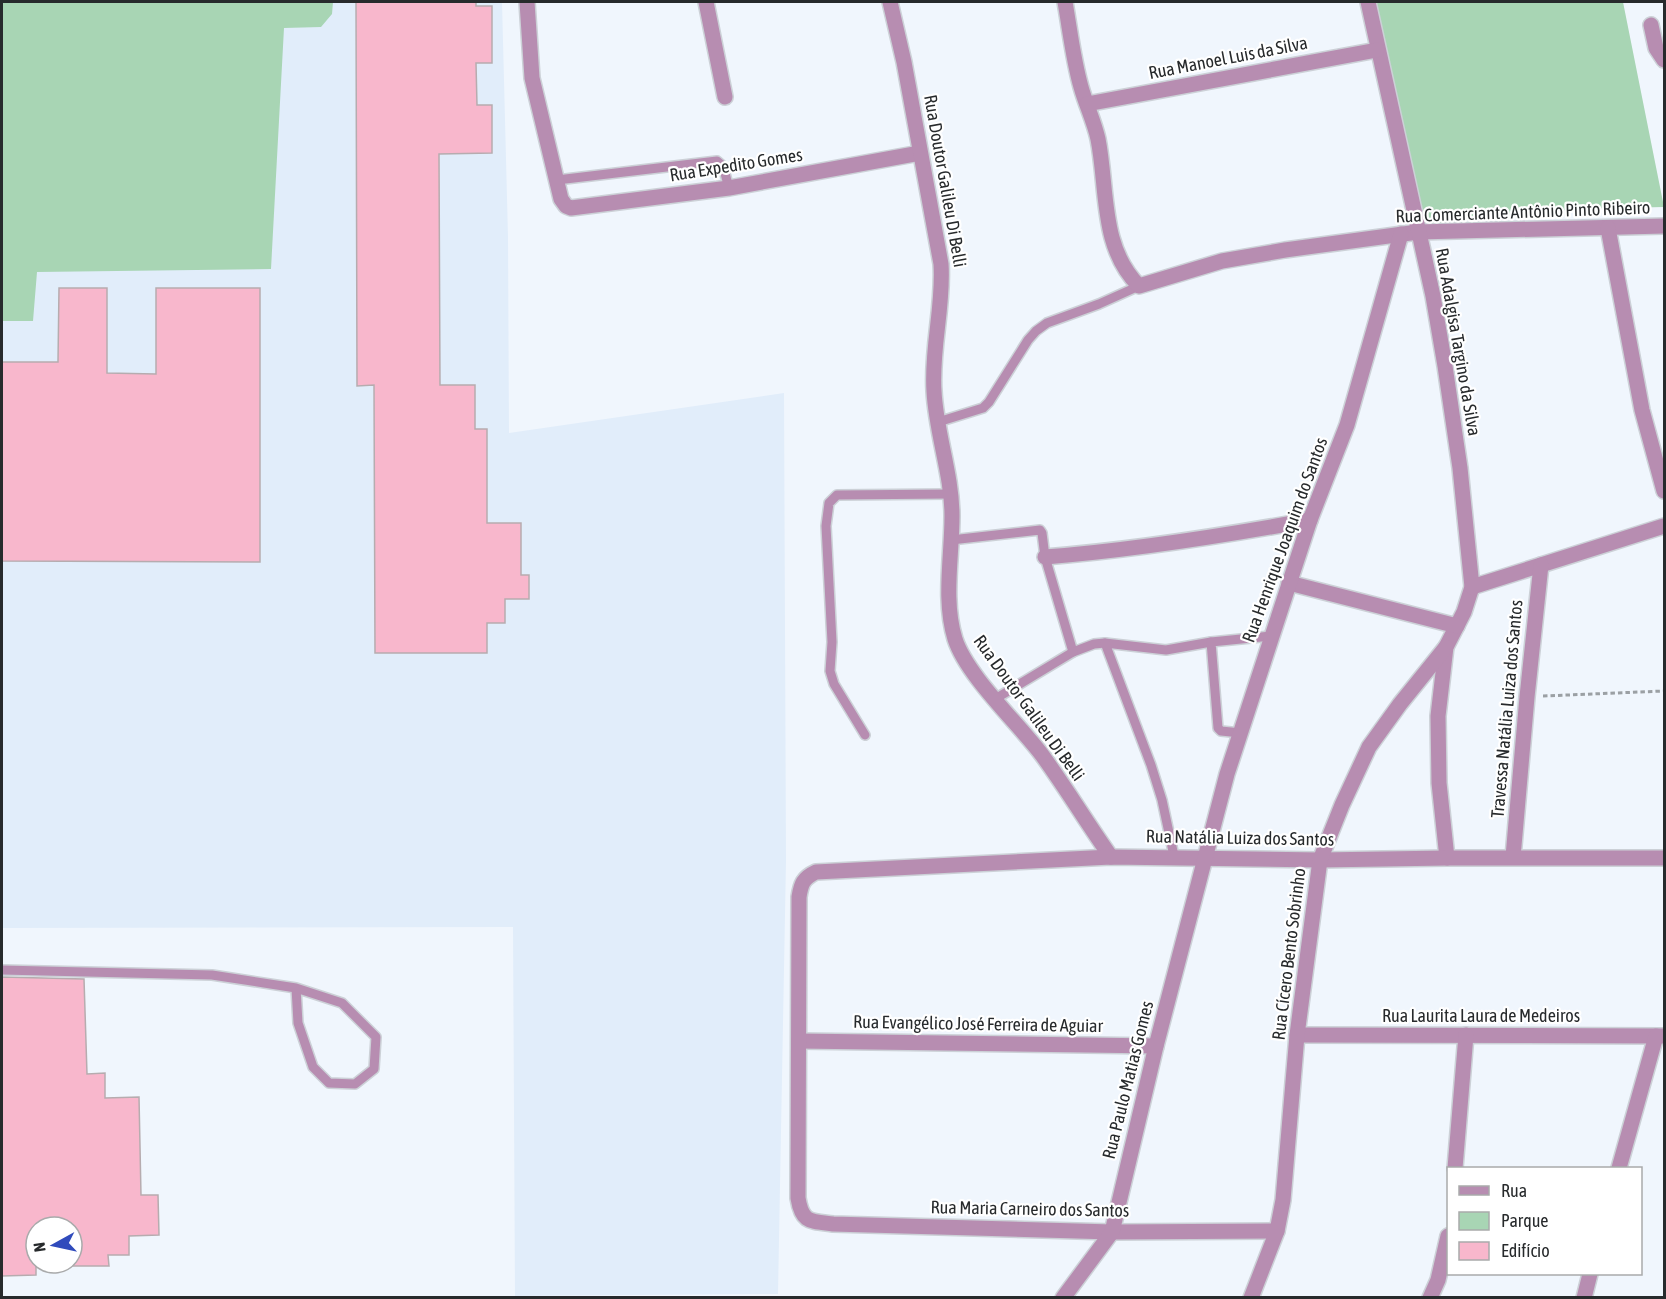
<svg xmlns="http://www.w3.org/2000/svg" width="1666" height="1299" font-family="'Asap Condensed',sans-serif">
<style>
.built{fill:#e1edfa}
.green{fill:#a8d5b4}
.building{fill:#f8b7cc;stroke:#b6acaf;stroke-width:1.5}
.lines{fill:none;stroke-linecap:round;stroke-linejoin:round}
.lane-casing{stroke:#ccd1d7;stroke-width:12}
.street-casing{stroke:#ccd1d7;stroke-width:18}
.path{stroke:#9ba0a4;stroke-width:3;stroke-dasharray:4.5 3;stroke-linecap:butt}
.lane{stroke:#b78db1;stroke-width:9}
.street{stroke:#b78db1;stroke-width:15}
.labels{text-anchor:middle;stroke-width:4.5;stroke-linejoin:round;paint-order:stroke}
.street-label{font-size:18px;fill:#272a2c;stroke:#fff}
</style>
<rect width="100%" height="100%" fill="#f0f6fd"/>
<polygon class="built" points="2,2 502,2 508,237 509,433 784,393 786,861 778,1294 515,1296 513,927 2,928"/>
<g class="green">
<polygon points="2,2 333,2 332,14 321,27 284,28 271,269 37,272 33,321 2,321"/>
<polygon points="1372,2 1623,2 1664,207 1577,209 1419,225"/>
</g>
<g class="building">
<polygon points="356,2 476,2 476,6 492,6 492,63 476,63 477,105 492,105 492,153 439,154 440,385 475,385 475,429 487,429 487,523 521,523 521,575 529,575 529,599 505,599 505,623 487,623 487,653 375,653 374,385 357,386"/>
<polygon points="59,288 107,288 107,373 156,374 156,288 260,288 260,562 2,561 2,362 58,362"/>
<polygon points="2,977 84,979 87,1074 105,1073 105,1098 139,1097 141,1195 158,1195 159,1235 129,1236 129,1255 108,1255 109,1266 72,1266 72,1227 36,1227 36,1275 2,1276"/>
</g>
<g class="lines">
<defs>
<g id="lane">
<polyline points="557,180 717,161 723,166 729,188"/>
<polyline points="938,422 983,408 989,402 1028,340 1036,331 1047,323 1099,304 1139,286"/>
<polyline points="951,540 1040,530 1042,533 1045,557 1073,652 1094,644 1105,643 1166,650 1211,642"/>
<polyline points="1105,643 1151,765 1162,800 1174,856"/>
<polyline points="995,699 1073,652"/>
<polyline points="1241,733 1221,731 1218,728 1211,642 1271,636"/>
<polyline points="865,735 834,684 830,671 832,642 826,526 829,503 837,495 950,494"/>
<polyline points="2,970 212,975 296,988 342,1003 376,1037 374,1069 355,1084 329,1083 313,1067 298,1023 296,988"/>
</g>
<g id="street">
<polyline points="527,2 532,78 561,199 566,206 571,208 729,188 920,153"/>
<polyline points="706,2 725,97"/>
<path d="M890,2l14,60 37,202c3,42 -10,84 -7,127 2,42 18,83 18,125 0,41 -9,84 3,123 12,37 63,84 87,116 24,33 45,68 69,102"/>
<path d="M1065,2c5,28 8,57 16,85 5,18 13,34 17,52 10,51 2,108 41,147l83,-25 63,-11 133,-18 246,-6"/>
<polyline points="1368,2 1433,296 1445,366 1460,468 1472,587 1464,612 1446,647 1438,716 1439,783 1447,858"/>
<polyline points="1651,25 1656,48 1664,60"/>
<polyline points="1087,104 1377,50"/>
<polyline points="1608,228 1642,410 1664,491"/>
<path d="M1045,557c90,-7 177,-21 265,-37"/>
<polyline points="1289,583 1457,626"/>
<polyline points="1472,587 1664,526"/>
<polyline points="1513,857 1527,697 1541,565"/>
<polyline points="1297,1035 1664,1036"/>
<polyline points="799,1041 1156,1046"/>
<polyline points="1455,1168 1466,1035"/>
<polyline points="1619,1168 1656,1036"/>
<path d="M1277,1231l-165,1 -279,-8c-23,-3 -31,-1 -35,-26l1,-301c2,-13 4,-19 17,-25l295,-15 209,3 127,-2h217"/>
<polyline points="1063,1298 1112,1232 1156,1046 1227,774 1310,520 1347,425 1401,234"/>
<polyline points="1251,1298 1277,1231 1283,1200 1297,1035 1320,860 1342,805 1369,747 1400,704 1446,647"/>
<polyline points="1430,1298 1438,1280 1448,1236"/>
<polyline points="1584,1298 1590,1274"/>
</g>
</defs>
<use href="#lane" class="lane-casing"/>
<use href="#street" class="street-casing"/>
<polyline class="path" points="1543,696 1664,691"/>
<use href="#lane" class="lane"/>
<use href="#street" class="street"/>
</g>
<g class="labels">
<g class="street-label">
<text transform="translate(1228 58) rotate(-11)" y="6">Rua Manoel Luis da Silva</text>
<text transform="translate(736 165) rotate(-9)" y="6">Rua Expedito Gomes</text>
<text transform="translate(945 181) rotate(80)" y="6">Rua Doutor Galileu Di Belli</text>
<text transform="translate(1523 212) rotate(-2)" y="6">Rua Comerciante Antônio Pinto Ribeiro</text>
<text transform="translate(1458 342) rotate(80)" y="6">Rua Adalgisa Targino da Silva</text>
<text transform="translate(1285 540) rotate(-70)" y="6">Rua Henrique Joaquim do Santos</text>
<text transform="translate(1029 708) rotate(54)" y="6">Rua Doutor Galileu Di Belli</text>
<text transform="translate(1507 709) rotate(-85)" y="6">Travessa Natália Luiza dos Santos</text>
<text transform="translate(1240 838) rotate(1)" y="6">Rua Natália Luiza dos Santos</text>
<text transform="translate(1289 954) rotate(-83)" y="6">Rua Cícero Bento Sobrinho</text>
<text x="1481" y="1022">Rua Laurita Laura de Medeiros</text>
<text transform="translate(978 1024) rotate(1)" y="6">Rua Evangélico José Ferreira de Aguiar</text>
<text transform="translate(1128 1080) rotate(-76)" y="6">Rua Paulo Matias Gomes</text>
<text transform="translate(1030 1209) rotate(1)" y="6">Rua Maria Carneiro dos Santos</text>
</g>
</g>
<rect width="1666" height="1299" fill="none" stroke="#272a2c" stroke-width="6"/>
<rect x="1447" y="1167" width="195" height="108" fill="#ffffff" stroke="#a9aaab" stroke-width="1.5"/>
<rect x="1459" y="1186" width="30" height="9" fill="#b78db1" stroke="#a9aaab" stroke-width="1.5"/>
<text x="1501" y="1197" font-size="18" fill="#272a2c">Rua</text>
<rect x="1459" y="1212" width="30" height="18" fill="#a8d5b4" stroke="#a9aaab" stroke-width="1.5"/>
<text x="1501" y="1227" font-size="18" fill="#272a2c">Parque</text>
<rect x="1459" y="1242" width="30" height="18" fill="#f8b7cc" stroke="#a9aaab" stroke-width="1.5"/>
<text x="1501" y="1257" font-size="18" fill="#272a2c">Edifício</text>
<g transform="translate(54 1245) rotate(262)"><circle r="28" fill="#ffffff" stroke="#a9aaab" stroke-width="1.5"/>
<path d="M0-4.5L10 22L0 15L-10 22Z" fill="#304bbc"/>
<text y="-9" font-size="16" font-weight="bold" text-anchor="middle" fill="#272a2c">N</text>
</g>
</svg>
